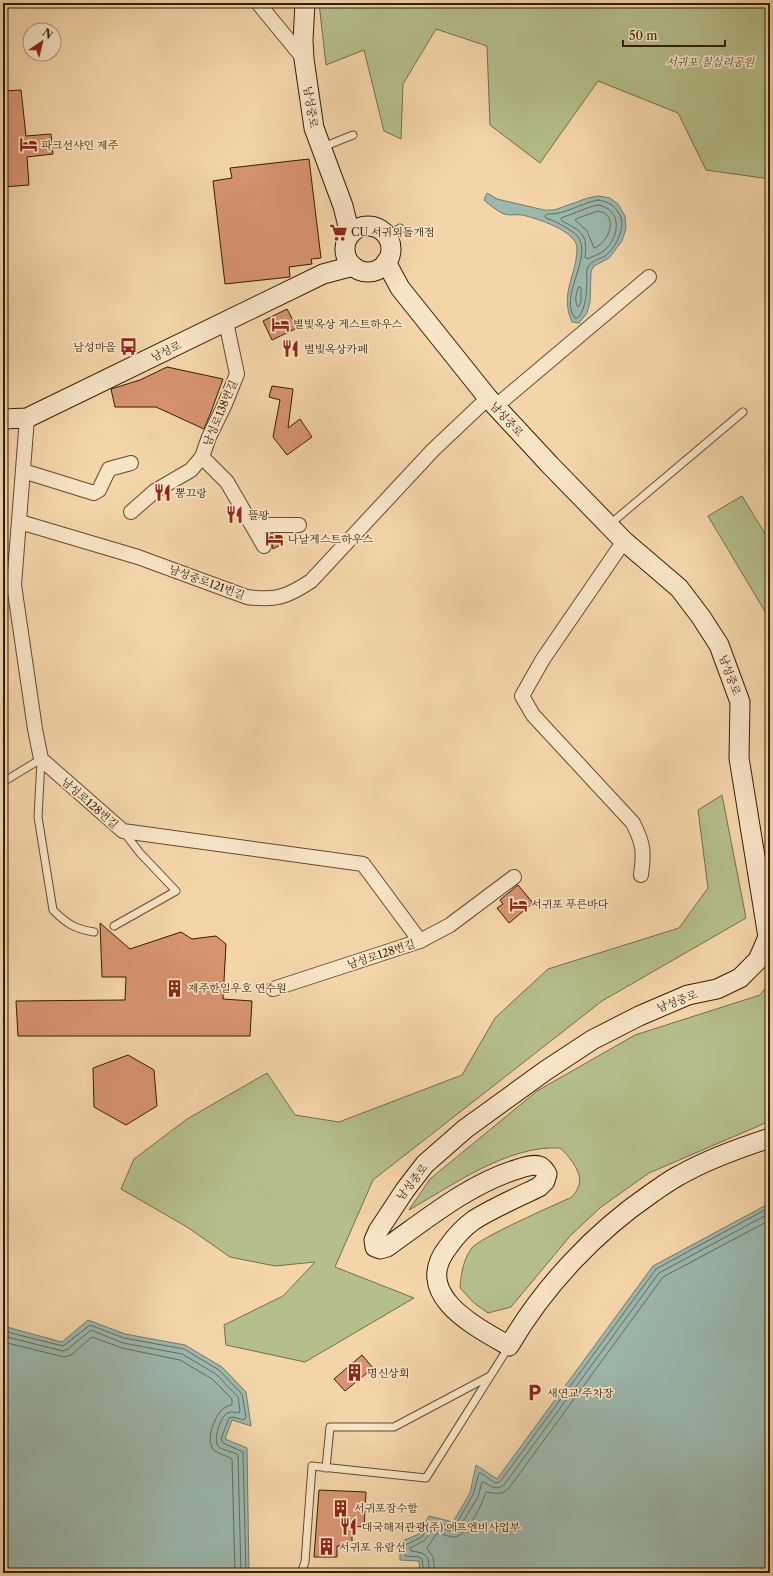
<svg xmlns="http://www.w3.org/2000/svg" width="773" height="1576" font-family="'Libre Caslon Text','Noto Serif KR',serif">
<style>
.green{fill:#b5be8d;stroke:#746e4a}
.water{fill:#9cb8ae;stroke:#727a6b}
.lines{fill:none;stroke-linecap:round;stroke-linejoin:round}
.shore{stroke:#686a5a;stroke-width:1}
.building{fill:#d89471;stroke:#331d06}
.lane-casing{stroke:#634b2f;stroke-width:9}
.street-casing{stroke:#634b2f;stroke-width:16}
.secondary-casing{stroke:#331d06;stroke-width:21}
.lane{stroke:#f8e4c7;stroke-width:7}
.street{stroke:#f8e4c7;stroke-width:14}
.secondary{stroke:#f8e4c7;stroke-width:19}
.labels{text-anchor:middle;stroke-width:3.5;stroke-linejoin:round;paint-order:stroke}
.park-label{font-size:11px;font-style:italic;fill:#5a4d2e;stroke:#f8e4c7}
.street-label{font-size:11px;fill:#331d06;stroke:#f8e4c7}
.poi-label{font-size:11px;fill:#331d06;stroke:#f8e4c7;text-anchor:start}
</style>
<rect width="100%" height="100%" fill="#f4d5a9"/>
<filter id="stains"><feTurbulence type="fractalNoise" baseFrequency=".005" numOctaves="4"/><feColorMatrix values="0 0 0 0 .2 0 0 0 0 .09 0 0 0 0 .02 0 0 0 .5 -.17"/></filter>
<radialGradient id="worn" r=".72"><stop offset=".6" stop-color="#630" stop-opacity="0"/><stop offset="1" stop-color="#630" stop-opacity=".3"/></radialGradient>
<g class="green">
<polygon points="319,3 770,3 770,179 706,170 678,113 598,81 540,163 490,125 487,46 436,29 403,84 401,139 384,131 364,50 326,65"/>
<polygon points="742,496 770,542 770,620 708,516"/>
<polygon points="722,795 746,918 602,1001 373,1180 335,1267 414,1298 305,1362 226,1345 224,1325 283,1296 315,1262 275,1266 230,1257 187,1227 121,1189 134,1159 187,1119 267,1073 295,1115 339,1122 462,1075 495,1018 548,969 679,928 708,888 698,810"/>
<path d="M770,982v139l-121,52 -48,34 -30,28 -60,72 -23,6 -14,-10 -14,-15c1,-14 3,-27 11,-39 7,-11 84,-44 101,-52 3,-4 6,-8 7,-12 4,-12 -10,-29 -19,-37 -52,-3 -107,37 -151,62l21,-31 107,-88 98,-56 125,-40z"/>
</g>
<g class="water">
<path d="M487,193l10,6 47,11h10l34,-12 10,-2 12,2 8,6 7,12 1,12 -4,13 -13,17 -15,8 -3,5 -1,31 -3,11 -8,10 -7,-1c-13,-29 5,-46 5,-74 0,-17 -41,-30 -55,-33 -5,-1 -12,1 -18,-1 -7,-3 -14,-9 -20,-14z"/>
<polygon points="770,1203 770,1573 420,1573 419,1561 400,1560 400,1542 419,1534 429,1516 453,1522 470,1493 476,1465 497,1479 653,1266"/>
<polygon points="88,1320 125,1334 185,1345 222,1367 246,1392 251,1426 232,1420 225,1439 247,1448 249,1573 3,1573 3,1326 62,1342"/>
</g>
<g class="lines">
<g class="shore">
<path d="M598,200c11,2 16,5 22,15 6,12 -4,33 -15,41 -7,4 -16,5 -18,14 -1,3 0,7 0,10 -1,14 0,26 -9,38h-3c-17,-20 18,-61 3,-81 -5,-7 -23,-16 -32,-19l-1,-2 2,-2c18,1 34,-11 51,-14z"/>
<path d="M598,205c25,4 22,32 6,46 -5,3 -12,6 -17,8l-2,-2c3,-23 -4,-26 -23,-36l-1,-3 29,-11z"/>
<path d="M598,211c22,3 11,32 -4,37l-7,-17 -12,-11 6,-3z"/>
<path d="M579,287l2,1v13l-2,5 -1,1c-4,-5 -2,-16 1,-20z"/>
<polyline points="3,1331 63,1346 90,1325 124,1338 184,1349 219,1370 242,1394 246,1417 244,1420 233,1417 229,1418 221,1439 223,1443 243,1452 246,1573"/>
<path d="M3,1336l60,15 5,-2 23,-19 32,13 59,11 34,20 22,23 2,13 -1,3c-5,-1 -9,-2 -13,1 -6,4 -13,26 -8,32 5,5 15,5 20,9l3,118"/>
<path d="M3,1342l61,15 7,-2 21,-18 30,11 58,12 32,19 20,20v6c-4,1 -8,2 -11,6 -7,7 -15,29 -8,38 5,6 14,6 19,10l3,114"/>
<polyline points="424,1573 422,1559 419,1557 405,1556 405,1545 422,1537 431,1521 452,1526 456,1524 473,1495 479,1473 481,1473 495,1483 500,1482 656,1269 770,1207"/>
<path d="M429,1573c0,-17 -1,-20 -18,-22l-1,-3 15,-8 9,-13 18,4 7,-3 19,-31 4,-15c8,2 12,10 22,3l155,-212 111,-60"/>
<path d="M435,1573l-2,-16 -6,-9 9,-14c6,-1 12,3 19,3 13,-2 27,-33 31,-45 9,1 15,4 23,-4l154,-211 107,-57"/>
</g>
</g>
<g class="building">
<polygon points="21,90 26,136 51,134 53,154 27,157 29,185 3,187 3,91"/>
<polygon points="309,159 321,258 311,259 312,264 289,267 290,277 225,284 213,181 232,178 230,168"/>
<polygon points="287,309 297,328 272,340 263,321"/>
<polygon points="167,367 223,379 211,412 204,429 156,407 115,407 111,389 140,380"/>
<polygon points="272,386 293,389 288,428 300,419 312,437 287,455 273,437 280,400 269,397"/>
<polygon points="267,534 279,534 284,543 273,549 272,542"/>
<polygon points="518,885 533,903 509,923 497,908 503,904 500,900"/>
<polygon points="100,923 130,949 181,932 192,939 216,936 226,944 223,999 252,1001 250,1036 18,1036 16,1001 125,1000 126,977 102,977"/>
<polygon points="128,1055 154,1070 157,1106 126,1125 94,1107 93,1068"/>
<polygon points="362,1355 373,1368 345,1391 334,1379"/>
<polygon points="319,1490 366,1492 364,1527 352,1526 352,1546 337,1546 337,1557 314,1557"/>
</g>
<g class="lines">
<defs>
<g id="lane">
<polyline points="323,147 353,135"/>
<polyline points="387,237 400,228"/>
<polyline points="609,525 743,412"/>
<path d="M41,760l-3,57 15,93c14,14 22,19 41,22"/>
<polyline points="3,782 41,759"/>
<polyline points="114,926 176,891 140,853 123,831"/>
<polyline points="326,1468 330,1427 394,1427 490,1376"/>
<polyline points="301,1573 305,1562 312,1466 426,1478 508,1348"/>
</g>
<g id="street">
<polyline points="258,3 304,59"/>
<polyline points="496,406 649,277"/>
<polyline points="27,418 14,585 35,729 41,759 123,831 363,864 420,941 450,925 514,877"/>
<polyline points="202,457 227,482 264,546"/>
<polyline points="23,471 94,493 99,490 109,469 131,463"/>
<polyline points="131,512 155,491 191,470 202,457 209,437 225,404 237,374 226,322"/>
<path d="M20,522l118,35 109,40c28,4 40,0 64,-16l122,-131 55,-52"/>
<polyline points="253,525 299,525"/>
<path d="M624,541l-81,118 -21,37 11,19 100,108c11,22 11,29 8,52"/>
<polyline points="273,989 420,941"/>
</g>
<g id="secondary">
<polyline points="305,3 303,40 304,59 314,128 343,206 350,234"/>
<circle cx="368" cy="249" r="23"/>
<path d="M386,262l14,26 88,110 62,67 74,76 55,47 22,29 18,28 21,57 -1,56 29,179 -10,23 -18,18 -23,11 -29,6 -49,21 -47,24 -47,31 -80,58 -40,35 -20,26 -27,41 -4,9 1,7 5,2 7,-2c41,-29 82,-63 131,-78 6,-2 15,-5 21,-3 4,1 6,5 8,8l-2,7 -6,6c-21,10 -46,21 -65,33 -10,7 -19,17 -26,27 -37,47 26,79 61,99 35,-60 86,-114 143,-153 9,-6 18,-13 28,-18 28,-16 59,-27 90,-37"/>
<polyline points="3,419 27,418 323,274 353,266"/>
</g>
</defs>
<use href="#lane" class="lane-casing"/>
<use href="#street" class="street-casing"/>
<use href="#secondary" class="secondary-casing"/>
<use href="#lane" class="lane"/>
<use href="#street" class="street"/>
<use href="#secondary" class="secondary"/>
</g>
<defs>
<symbol id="hotel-bare" viewBox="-9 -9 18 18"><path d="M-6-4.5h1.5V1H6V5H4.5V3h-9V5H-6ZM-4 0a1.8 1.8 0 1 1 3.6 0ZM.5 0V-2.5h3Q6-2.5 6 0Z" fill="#8f2418" stroke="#f8e4c7" stroke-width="2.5" paint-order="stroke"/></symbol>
<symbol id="supermarket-bare" viewBox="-9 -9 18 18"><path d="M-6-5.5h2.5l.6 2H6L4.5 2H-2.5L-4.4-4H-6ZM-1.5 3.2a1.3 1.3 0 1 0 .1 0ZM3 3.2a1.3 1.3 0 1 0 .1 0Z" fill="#8f2418" stroke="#f8e4c7" stroke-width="2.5" paint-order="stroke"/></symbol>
<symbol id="bus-bare" viewBox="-9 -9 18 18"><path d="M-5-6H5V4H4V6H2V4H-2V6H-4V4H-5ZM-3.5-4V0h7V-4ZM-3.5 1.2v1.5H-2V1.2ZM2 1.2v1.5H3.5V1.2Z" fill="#8f2418" stroke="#f8e4c7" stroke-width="2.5" paint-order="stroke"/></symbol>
<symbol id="restaurant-bare" viewBox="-9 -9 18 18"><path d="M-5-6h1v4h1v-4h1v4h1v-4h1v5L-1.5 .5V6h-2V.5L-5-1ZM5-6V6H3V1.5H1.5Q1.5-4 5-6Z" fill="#8f2418" stroke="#f8e4c7" stroke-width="2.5" paint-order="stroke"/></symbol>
<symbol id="building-bare" viewBox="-9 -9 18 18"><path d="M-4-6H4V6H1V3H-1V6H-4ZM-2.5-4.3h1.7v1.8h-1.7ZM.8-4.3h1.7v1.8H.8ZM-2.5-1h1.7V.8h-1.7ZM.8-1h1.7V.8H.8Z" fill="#8f2418" stroke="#f8e4c7" stroke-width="2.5" paint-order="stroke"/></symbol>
<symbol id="parking-bare" viewBox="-9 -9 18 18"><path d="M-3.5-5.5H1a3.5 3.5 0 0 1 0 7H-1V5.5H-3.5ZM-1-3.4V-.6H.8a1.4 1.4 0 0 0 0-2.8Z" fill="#8f2418" stroke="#f8e4c7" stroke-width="2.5" paint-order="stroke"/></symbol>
</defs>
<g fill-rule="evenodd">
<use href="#hotel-bare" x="16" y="132" width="25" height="25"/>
<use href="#supermarket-bare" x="326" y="220" width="25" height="25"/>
<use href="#hotel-bare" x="268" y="312" width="25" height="25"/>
<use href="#bus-bare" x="116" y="334" width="25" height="25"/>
<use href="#restaurant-bare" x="278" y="336" width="25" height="25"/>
<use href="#restaurant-bare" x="150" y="480" width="25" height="25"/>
<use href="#restaurant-bare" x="222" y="502" width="25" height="25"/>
<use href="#hotel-bare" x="262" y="526" width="25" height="25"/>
<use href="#hotel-bare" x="506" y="892" width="25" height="25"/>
<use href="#building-bare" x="162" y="976" width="25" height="25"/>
<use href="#building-bare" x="342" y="1360" width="25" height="25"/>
<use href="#parking-bare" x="522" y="1380" width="25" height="25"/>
<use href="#building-bare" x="328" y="1496" width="25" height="25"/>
<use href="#restaurant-bare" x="336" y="1514" width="25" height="25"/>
<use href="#building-bare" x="314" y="1534" width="25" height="25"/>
</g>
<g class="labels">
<g class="park-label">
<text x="710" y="66">서귀포 칠십리공원</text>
</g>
<g class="street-label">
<text transform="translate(311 107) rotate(81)" y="4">남성중로</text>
<text transform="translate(166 351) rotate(-26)" y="4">남성로</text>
<text transform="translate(220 413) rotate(-67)" y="4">남성로138번길</text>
<text transform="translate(507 419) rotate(47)" y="4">남성중로</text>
<text transform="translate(207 582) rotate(20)" y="4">남성중로121번길</text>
<text transform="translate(730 675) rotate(70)" y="4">남성중로</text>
<text transform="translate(90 803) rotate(41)" y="4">남성로128번길</text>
<text transform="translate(381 954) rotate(-18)" y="4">남성로128번길</text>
<text transform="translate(677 1001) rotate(-20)" y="4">남성중로</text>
<text transform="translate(412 1182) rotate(-52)" y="4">남성중로</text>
</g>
<g class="poi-label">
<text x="41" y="149">파크선샤인 제주</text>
<text x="351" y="236">CU 서귀외돌개점</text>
<text x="293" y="328">별빛옥상 게스트하우스</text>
<text x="116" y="351" text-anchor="end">남성마을</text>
<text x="304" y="353">별빛옥상카페</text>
<text x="175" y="497">뽕끄랑</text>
<text x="248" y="519">뜰팡</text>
<text x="288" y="543">나날게스트하우스</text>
<text x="531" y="908">서귀포 푸른바다</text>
<text x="188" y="992">제주한일우호 연수원</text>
<text x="367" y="1377">명신상회</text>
<text x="547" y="1397">새연교 주차장</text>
<text x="354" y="1512">서귀포잠수함</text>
<text x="362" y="1531">대국해저관광(주) 에프엔비사업부</text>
<text x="339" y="1551">서귀포 유람선</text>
</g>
</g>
<rect width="773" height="1576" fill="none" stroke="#f4d5a9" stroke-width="16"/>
<rect x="4" y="4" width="765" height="1568" fill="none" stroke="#331d06" stroke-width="2"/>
<rect x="8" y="8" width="757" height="1560" fill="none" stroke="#331d06"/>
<g transform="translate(42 42) rotate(35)"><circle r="19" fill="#f8e4c7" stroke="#a9947a"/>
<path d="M0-3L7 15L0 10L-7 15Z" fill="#8f2418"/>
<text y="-6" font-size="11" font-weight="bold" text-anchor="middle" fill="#331d06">N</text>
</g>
<path d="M623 40v6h102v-6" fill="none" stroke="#331d06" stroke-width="2"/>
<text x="629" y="40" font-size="12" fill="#331d06" stroke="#f8e4c7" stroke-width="3" paint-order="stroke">50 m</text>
<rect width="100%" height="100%" filter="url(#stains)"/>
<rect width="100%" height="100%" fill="url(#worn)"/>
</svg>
